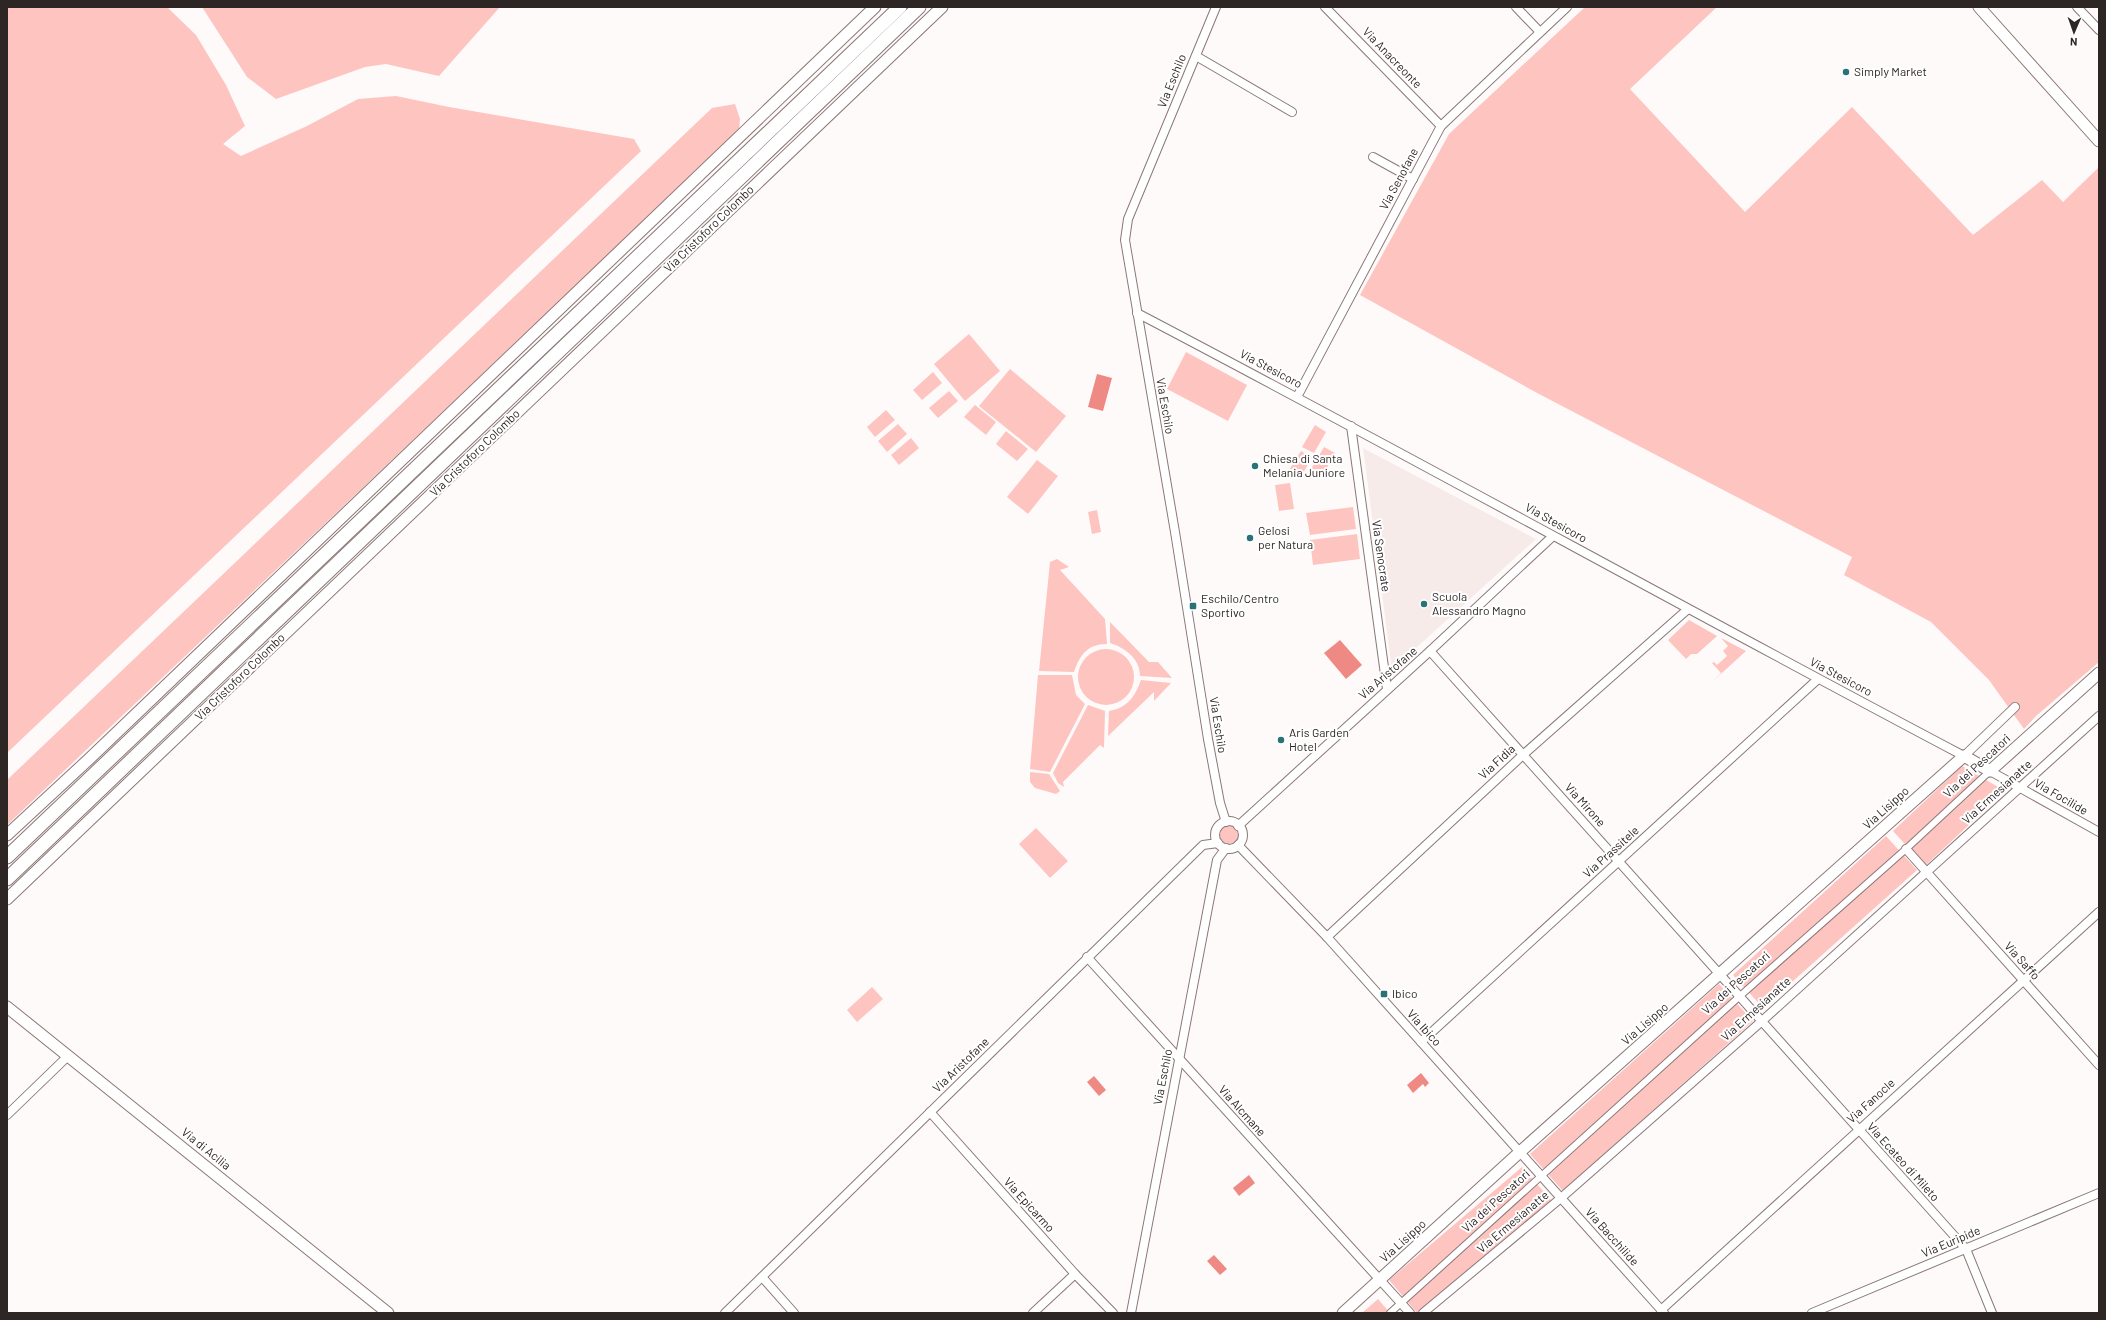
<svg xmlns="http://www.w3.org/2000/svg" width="2106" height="1320" font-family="Barlow,sans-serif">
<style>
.built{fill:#f7ebea}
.green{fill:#fec4c0}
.water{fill:#ef8983}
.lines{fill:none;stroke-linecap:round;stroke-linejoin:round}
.pedestrian-casing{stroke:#8a7877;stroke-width:8}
.minor-casing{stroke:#8a7877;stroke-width:10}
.tertiary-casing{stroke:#8a7877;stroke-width:13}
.primary-casing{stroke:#8a7877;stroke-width:15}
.pedestrian{stroke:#fff;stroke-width:6}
.minor{stroke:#fff;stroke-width:8}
.tertiary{stroke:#fff;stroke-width:11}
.primary{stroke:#fff;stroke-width:13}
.poi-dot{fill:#287278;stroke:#fff;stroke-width:1.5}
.labels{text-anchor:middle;stroke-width:4;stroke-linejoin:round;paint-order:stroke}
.street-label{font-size:12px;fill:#2d2625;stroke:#fff}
.poi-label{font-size:12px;fill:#2d2625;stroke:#fff;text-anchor:start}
</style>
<rect width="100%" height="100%" fill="#fffafa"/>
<polygon class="built" points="1363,448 1536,539 1392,670"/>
<g class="green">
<polygon points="7,7 167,7 196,35 226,85 245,126 223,144 241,156 307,126 358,99 396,96 449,107 634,139 641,151 7,753"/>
<polygon points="202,7 500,7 439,76 386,64 365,67 276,99 247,77"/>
<polygon points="1585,7 1717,7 1630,89 1745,212 1852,107 1973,235 2042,180 2063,202 2099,167 2099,662 2036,716 2024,729 1989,680 1931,622 1844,575 1852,557 1539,394 1360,295 1449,134"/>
<polygon points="735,104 740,119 739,131 7,825 7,780 712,108"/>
<polygon points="969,334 1000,371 965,401 934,364"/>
<polygon points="1186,352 1247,385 1228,421 1167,389"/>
<polygon points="1010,369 1066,416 1036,452 979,406"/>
<polygon points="933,372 942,383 922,400 913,390"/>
<polygon points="949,391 958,401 938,418 929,408"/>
<polygon points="975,405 996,422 986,435 964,417"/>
<polygon points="886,410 895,420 875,437 867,427"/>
<polygon points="898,424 907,434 887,452 878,441"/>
<polygon points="1315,425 1326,432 1314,453 1302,447"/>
<polygon points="1006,431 1028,449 1017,461 996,444"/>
<polygon points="911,438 919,448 899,465 891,455"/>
<polygon points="1324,447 1335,453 1323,475 1311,469"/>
<polygon points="1301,451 1312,457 1300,479 1288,472"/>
<polygon points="1037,460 1058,476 1028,514 1007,497"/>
<polygon points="1290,483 1294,509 1279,511 1275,485"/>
<polygon points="1353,507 1356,529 1310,535 1306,513"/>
<polygon points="1097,510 1101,532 1092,534 1088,512"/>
<polygon points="1357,534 1360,559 1313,565 1310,540"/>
<path d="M1057,559l12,8 -9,3 45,49 2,25c-20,0 -27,11 -33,28l-35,-1 11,-109z"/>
<polygon points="1689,620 1717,636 1697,654 1691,654 1686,659 1668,640"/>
<path d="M1110,622l39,40h9l14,16 -32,-2c0,-18 -15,-28 -30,-33z"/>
<polygon points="1721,638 1746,651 1712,682 1721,673 1712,663 1714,662 1717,665 1727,656 1723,651 1728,646"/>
<circle cx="1106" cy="677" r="28"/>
<polygon points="1038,675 1072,675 1076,695 1085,704 1050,772 1030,769"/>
<path d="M1141,680l30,3 -17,18v-9l-46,44 1,-25c18,-3 26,-14 32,-31z"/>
<polygon points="1088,705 1105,711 1104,748 1100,745 1063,782 1064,787 1058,783 1053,773"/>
<polygon points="1962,766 2005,791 1925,866 1893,831"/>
<polygon points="1030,772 1049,774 1060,791 1056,794 1035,788 1030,782"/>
<circle cx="1229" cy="834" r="10"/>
<polygon points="1036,828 1068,861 1050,878 1019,844"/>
<polygon points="1886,836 1917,870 1763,1008 1733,975"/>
<polygon points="1719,984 1753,1021 1563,1191 1530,1154"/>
<polygon points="872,987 883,999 857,1022 847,1010"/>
<polygon points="1522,1167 1551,1200 1417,1313 1389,1280"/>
<polygon points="1378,1299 1390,1313 1362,1313"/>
</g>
<g class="water">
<polygon points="1097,374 1112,378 1103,411 1088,407"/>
<polygon points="1340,640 1362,665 1346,679 1324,653"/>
<polygon points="1421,1073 1429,1083 1425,1087 1423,1084 1413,1093 1407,1085"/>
<polygon points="1094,1076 1106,1090 1099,1096 1087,1082"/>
<polygon points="1249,1175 1255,1183 1239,1196 1233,1188"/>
<polygon points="1214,1255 1227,1269 1220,1275 1207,1261"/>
</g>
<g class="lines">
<defs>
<polyline id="pedestrian" points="1390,1313 1740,996 1906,849 1990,771"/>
<g id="minor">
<polyline points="1216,7 1128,219 1125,240 1175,532 1208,739 1220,803 1226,822"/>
<polyline points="1325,7 1441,126"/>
<polyline points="1516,7 1540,32"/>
<polyline points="2077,7 2099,30"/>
<polyline points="1196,56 1292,112"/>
<polyline points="1373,157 1413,179"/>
<path d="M1137,313c277,145 550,297 827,443l51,-49"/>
<polyline points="1297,397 1441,126 1567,7"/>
<polyline points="1351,426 1387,689"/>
<polyline points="1430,651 1966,1249 1992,1313"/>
<polyline points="1990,771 2099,832"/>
<circle cx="1229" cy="835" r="14"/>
<polyline points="1238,826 1430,651 1553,536"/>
<polyline points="1238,845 1327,937 1664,1313"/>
<polyline points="1906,849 2099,1065"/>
<polyline points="1327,937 1524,754 1688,609"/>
<polyline points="1087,957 1410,1313"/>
<polyline points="1421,1042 1818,679"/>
<polyline points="930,1112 1075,1274 1113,1313"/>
<polyline points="7,1115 68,1056"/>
<polyline points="762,1277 794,1313"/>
<polyline points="1661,1310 2099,912"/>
<polyline points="725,1313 1203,845 1218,843"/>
<polyline points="1033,1313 1075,1274"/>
<polyline points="1131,1313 1217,860 1226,848"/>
<polyline points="1423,1313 1561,1198 1762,1021 2099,716"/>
<polyline points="1812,1313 2099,1193"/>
</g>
<g id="tertiary">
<polyline points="1979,7 2099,141"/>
<polyline points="7,835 88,760 875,7"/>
<polyline points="7,899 942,7"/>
<polyline points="7,1007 388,1313"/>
<polyline points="1343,1313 1521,1151 1964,756 1990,771 2099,673"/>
</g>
<g id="primary">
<polyline points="7,857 900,7"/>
<polyline points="7,879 919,7"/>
</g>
</defs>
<use href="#pedestrian" class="pedestrian-casing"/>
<use href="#minor" class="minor-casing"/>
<use href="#tertiary" class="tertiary-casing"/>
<use href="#primary" class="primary-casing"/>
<use href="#pedestrian" class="pedestrian"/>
<use href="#minor" class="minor"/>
<use href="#tertiary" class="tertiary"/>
<use href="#primary" class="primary"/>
</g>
<g class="poi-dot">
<circle cx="1846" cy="72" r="4"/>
<circle cx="1255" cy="466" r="4"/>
<circle cx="1250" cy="538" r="4"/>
<circle cx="1424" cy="604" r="4"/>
<rect x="1189" y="602" width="8" height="8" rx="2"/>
<circle cx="1281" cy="740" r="4"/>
<rect x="1380" y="990" width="8" height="8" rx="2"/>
</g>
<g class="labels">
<g class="street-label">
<text transform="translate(1392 58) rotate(46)" y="4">Via Anacreonte</text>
<text transform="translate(1172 81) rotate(-68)" y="4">Via Eschilo</text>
<text transform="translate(1399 179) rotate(-62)" y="4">Via Senofane</text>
<text transform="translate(709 229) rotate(-44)" y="4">Via Cristoforo Colombo</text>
<text transform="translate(1271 369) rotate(28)" y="4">Via Stesicoro</text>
<text transform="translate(1165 406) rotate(80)" y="4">Via Eschilo</text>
<text transform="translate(475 453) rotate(-44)" y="4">Via Cristoforo Colombo</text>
<text transform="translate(1556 523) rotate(29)" y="4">Via Stesicoro</text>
<text transform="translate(1381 556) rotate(82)" y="4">Via Senocrate</text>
<text transform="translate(1388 673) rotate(-41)" y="4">Via Aristofane</text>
<text transform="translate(240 677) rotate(-44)" y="4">Via Cristoforo Colombo</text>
<text transform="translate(1841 677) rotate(28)" y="4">Via Stesicoro</text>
<text transform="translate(1218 725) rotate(81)" y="4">Via Eschilo</text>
<text transform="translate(1497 762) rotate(-43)" y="4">Via Fidia</text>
<text transform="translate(1977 766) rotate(-43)" y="4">Via dei Pescatori</text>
<text transform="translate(1997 792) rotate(-42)" y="4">Via Ermesianatte</text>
<text transform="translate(2061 797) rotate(30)" y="4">Via Focilide</text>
<text transform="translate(1585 805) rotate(48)" y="4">Via Mirone</text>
<text transform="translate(1886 808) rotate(-42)" y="4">Via Lisippo</text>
<text transform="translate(1611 852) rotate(-42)" y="4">Via Prassitele</text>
<text transform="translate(2022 961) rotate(48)" y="4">Via Saffo</text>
<text transform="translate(1736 983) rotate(-42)" y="4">Via dei Pescatori</text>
<text transform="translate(1756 1009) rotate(-42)" y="4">Via Ermesianatte</text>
<text transform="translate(1645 1024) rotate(-41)" y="4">Via Lisippo</text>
<text transform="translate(1424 1028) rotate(48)" y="4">Via Ibico</text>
<text transform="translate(961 1065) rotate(-44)" y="4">Via Aristofane</text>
<text transform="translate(1163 1077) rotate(-79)" y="4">Via Eschilo</text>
<text transform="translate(1871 1101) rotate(-42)" y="4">Via Fanocle</text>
<text transform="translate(1242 1111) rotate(48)" y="4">Via Alcmane</text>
<text transform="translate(206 1149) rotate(39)" y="4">Via di Acilia</text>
<text transform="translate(1903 1162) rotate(48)" y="4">Via Ecateo di Mileto</text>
<text transform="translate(1496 1201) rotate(-42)" y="4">Via dei Pescatori</text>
<text transform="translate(1029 1205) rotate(48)" y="4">Via Epicarmo</text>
<text transform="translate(1513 1222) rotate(-40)" y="4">Via Ermesianatte</text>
<text transform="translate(1612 1237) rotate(48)" y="4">Via Bacchilide</text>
<text transform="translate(1403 1241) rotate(-42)" y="4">Via Lisippo</text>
<text transform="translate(1951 1242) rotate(-23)" y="4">Via Euripide</text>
</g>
<g class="poi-label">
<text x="1854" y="76">Simply Market</text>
<text x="1263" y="463">Chiesa di Santa<tspan x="1263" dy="14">Melania Juniore</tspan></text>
<text x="1258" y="535">Gelosi<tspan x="1258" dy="14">per Natura</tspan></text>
<text x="1432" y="601">Scuola<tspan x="1432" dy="14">Alessandro Magno</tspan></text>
<text x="1201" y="603">Eschilo/Centro<tspan x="1201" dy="14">Sportivo</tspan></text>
<text x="1289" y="737">Aris Garden<tspan x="1289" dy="14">Hotel</tspan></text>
<text x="1392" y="998">Ibico</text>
</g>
</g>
<rect width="2106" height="1320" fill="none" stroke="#2d2625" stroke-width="16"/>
<g transform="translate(2074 32) rotate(182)" stroke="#ffffff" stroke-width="3" paint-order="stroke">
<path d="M0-3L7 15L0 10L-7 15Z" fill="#2d2625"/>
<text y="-6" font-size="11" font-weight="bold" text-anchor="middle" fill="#2d2625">N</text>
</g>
</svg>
